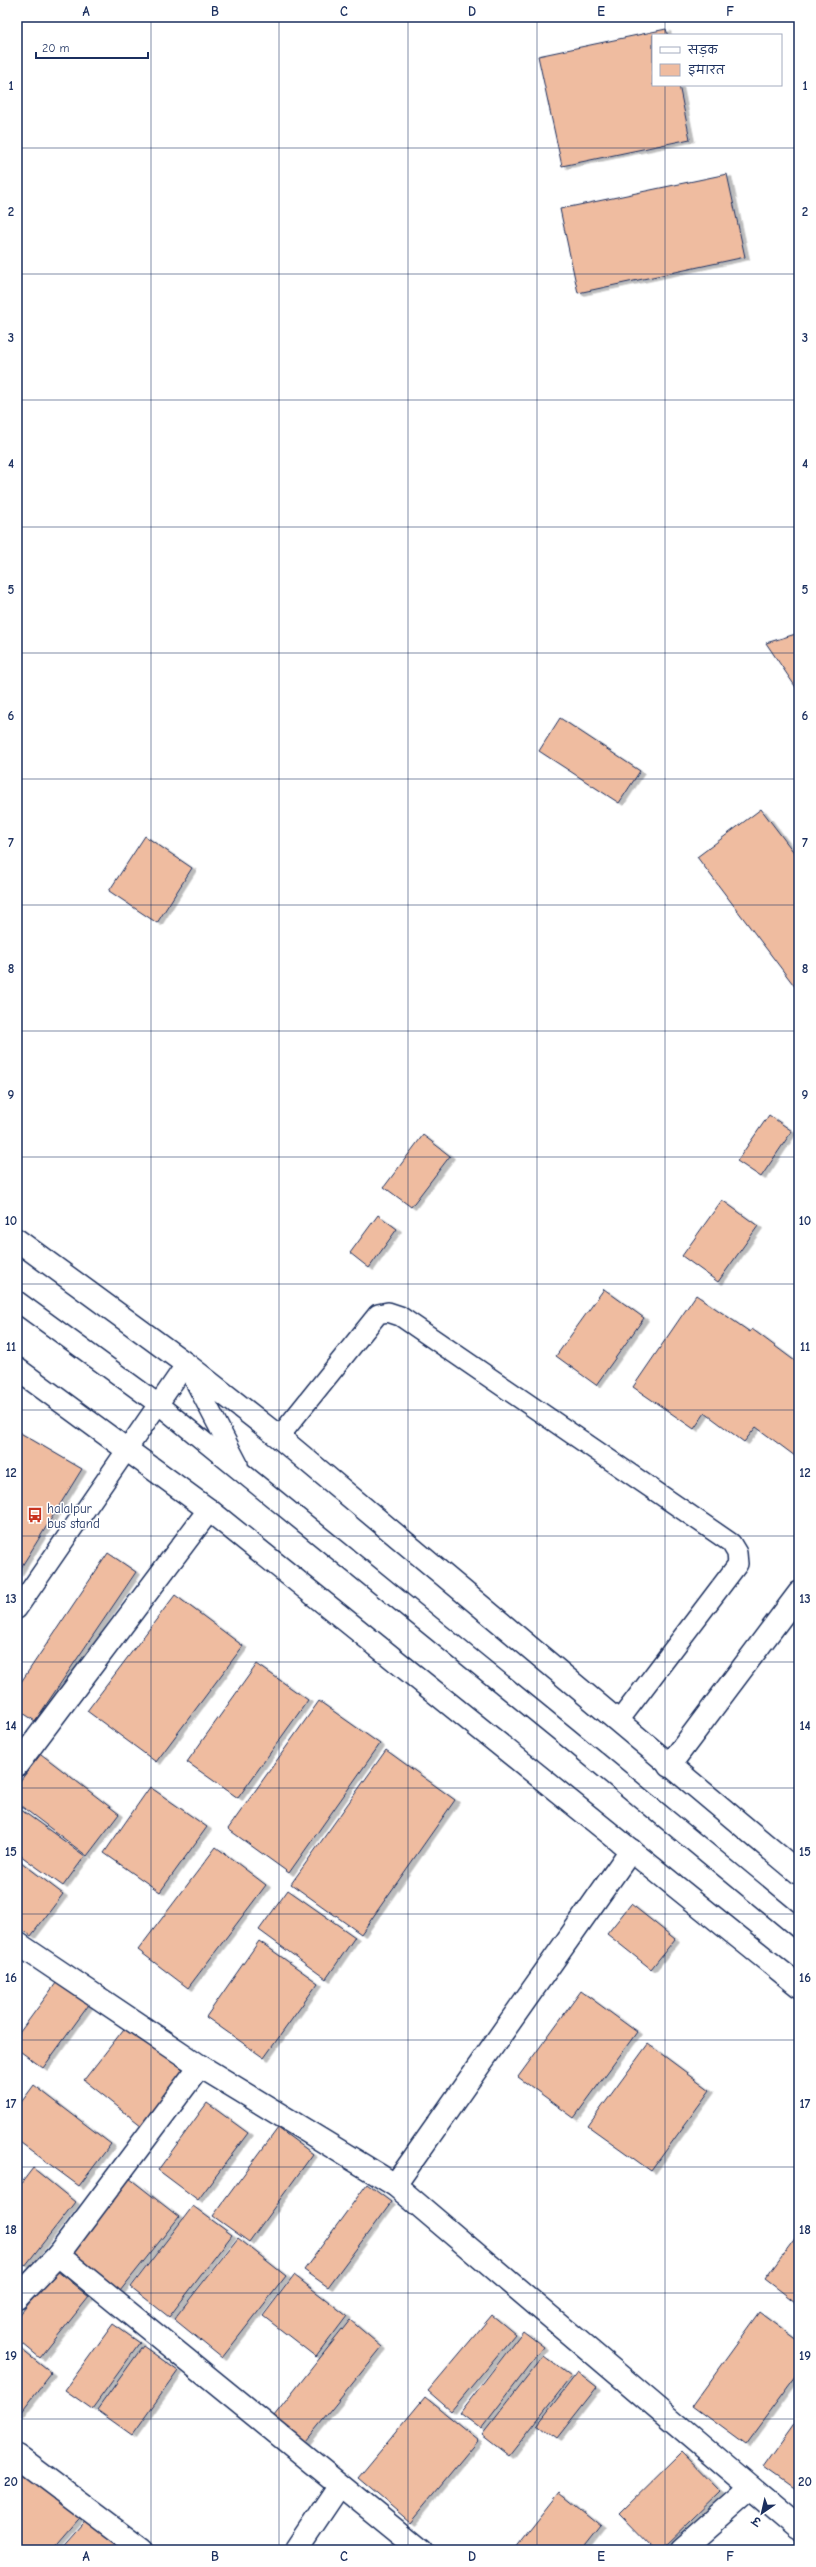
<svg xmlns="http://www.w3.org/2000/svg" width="816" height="2567" font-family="'Comic Neue','Playpen Sans Deva',sans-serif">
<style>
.building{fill:#efbca0;stroke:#1b2f5e;filter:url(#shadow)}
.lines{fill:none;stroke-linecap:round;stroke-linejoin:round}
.service-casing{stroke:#1b2f5e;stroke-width:22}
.minor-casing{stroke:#1b2f5e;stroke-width:25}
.primary-casing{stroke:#1b2f5e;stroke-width:25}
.service{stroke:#fff;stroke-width:19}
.minor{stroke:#fff;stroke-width:22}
.primary{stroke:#fff;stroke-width:22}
.grid{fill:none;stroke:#1b2f5e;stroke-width:1;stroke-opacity:0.55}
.labels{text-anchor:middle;stroke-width:3;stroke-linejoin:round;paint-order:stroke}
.poi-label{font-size:13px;fill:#1b2f5e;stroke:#fff;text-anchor:start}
.neatline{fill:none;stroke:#1b2f5e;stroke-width:1.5}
.grid-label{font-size:13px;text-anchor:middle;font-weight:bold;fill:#1b2f5e}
</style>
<defs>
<filter id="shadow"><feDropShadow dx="4.5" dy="2.5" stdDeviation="0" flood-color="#0004"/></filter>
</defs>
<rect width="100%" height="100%" fill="#fff"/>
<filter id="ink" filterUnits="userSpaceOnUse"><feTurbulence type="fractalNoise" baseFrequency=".025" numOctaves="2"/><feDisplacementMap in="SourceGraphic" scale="8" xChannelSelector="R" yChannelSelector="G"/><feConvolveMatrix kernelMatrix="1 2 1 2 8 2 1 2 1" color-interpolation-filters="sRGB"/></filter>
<g filter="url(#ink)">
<g class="building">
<polygon points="666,29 668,35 653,35 653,85 679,85 690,139 562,166 538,56"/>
<polygon points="727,174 745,257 578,293 560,209"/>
<polygon points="799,633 799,692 766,643"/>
<polygon points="560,718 640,771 619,803 539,751"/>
<polygon points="761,809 799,859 799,992 697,857"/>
<polygon points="145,836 192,868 157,923 109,891"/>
<polygon points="769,1115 792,1131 761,1177 737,1161"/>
<polygon points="423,1135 450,1156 411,1207 384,1187"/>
<polygon points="722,1200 758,1226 718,1282 682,1256"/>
<polygon points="378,1215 397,1229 369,1268 350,1253"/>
<polygon points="604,1289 644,1318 596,1385 556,1356"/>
<polygon points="696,1295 750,1332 752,1329 799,1364 799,1459 756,1427 744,1442 705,1413 694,1429 633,1387"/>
<polygon points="17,1431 82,1469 17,1574"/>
<polygon points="108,1553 136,1572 35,1721 17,1709 17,1688"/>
<polygon points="175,1595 243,1646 156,1762 87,1711"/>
<polygon points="257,1664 308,1700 238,1798 187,1762"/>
<polygon points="319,1701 380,1744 289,1873 228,1829"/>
<polygon points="386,1750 455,1800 361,1934 291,1884"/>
<polygon points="41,1754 119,1814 87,1856 17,1803 17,1785"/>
<polygon points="150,1787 207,1827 160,1892 104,1853"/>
<polygon points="17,1807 85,1856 63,1886 17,1853"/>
<polygon points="216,1847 266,1885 188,1988 138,1950"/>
<polygon points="17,1859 63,1894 31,1936 17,1926"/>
<polygon points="288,1890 355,1937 326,1979 259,1930"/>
<polygon points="631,1904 675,1939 651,1969 607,1934"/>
<polygon points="259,1941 318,1983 264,2058 206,2017"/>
<polygon points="59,1979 91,2002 43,2068 17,2049 17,2036"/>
<polygon points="581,1991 637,2032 574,2118 518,2077"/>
<polygon points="127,2025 185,2071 142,2126 84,2080"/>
<polygon points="648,2044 710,2090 651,2171 588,2126"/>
<polygon points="34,2085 111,2144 79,2186 17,2140 17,2108"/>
<polygon points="207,2103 248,2133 198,2200 158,2170"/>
<polygon points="278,2128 313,2154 249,2242 213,2216"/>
<polygon points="33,2168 75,2202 25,2266 17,2260 17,2189"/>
<polygon points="129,2178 179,2217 120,2291 70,2251"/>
<polygon points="367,2184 391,2202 328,2287 304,2270"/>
<polygon points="193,2206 232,2235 169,2317 131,2287"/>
<polygon points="799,2233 799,2305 765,2279"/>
<polygon points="238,2238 286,2276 222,2358 174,2319"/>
<polygon points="56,2270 89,2297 40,2358 17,2339 17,2318"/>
<polygon points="294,2275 347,2316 316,2357 263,2316"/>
<polygon points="760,2312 799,2341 799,2372 745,2445 692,2406"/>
<polygon points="492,2315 515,2334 451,2411 428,2391"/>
<polygon points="350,2320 382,2347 302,2446 270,2421"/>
<polygon points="113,2324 140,2343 92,2409 65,2390"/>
<polygon points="523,2331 544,2347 481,2429 460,2413"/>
<polygon points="17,2346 51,2373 17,2417"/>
<polygon points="143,2346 178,2371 132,2435 97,2410"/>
<polygon points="544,2356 571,2377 509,2456 482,2435"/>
<polygon points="578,2372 597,2387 557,2438 538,2424"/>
<polygon points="425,2397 478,2440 410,2522 358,2478"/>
<polygon points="799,2418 799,2492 764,2467"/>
<polygon points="682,2452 721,2492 661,2550 654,2550 619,2514"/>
<polygon points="25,2461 84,2513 52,2550 17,2550 17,2470"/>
<polygon points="560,2492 602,2526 583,2550 514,2550"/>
<polygon points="90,2517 128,2550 61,2550"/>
</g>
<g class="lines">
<defs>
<g id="service">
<polyline points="17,1301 158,1404 568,1738 799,1929"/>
<polyline points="279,1437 378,1314 388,1312 400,1316 731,1543 737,1553 738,1564 618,1722"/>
<polyline points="17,1609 186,1364 238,1464"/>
</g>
<g id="minor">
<polyline points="17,1765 209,1510"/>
<polyline points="669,1766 799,1593"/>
<polyline points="17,1943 200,2066"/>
<polyline points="395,2185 631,1850"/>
<polyline points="58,2255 420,2550"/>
<polyline points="17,2298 58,2255 200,2066 395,2185 799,2528"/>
<polyline points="17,2456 142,2550"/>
<polyline points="296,2550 339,2486"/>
<polyline points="681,2550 751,2488"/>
</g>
<g id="primary">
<polyline points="17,1240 186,1364 279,1437 799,1873"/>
<polyline points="17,1369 209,1510 799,1986"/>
</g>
</defs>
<use href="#service" class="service-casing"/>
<use href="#minor" class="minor-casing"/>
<use href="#primary" class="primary-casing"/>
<use href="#service" class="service"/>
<use href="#minor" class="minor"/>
<use href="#primary" class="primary"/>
</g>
</g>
<path class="grid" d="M151,17v2533M279,17v2533M408,17v2533M537,17v2533M665,17v18M665,85v2465M17,148h782M17,274h782M17,400h782M17,527h782M17,653h782M17,779h782M17,905h782M17,1031h782M17,1157h782M17,1284h782M17,1410h782M17,1536h782M17,1662h782M17,1788h782M17,1914h782M17,2040h782M17,2167h782M17,2293h782M17,2419h782"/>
<defs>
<symbol id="bus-bare" viewBox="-9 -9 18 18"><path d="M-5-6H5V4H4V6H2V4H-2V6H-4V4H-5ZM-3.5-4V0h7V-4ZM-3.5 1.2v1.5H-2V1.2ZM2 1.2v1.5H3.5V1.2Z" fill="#c8321e" stroke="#fff" stroke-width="2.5" paint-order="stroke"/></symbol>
</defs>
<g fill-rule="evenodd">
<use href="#bus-bare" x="24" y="1504" width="22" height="22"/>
</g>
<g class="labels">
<g class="poi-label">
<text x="47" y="1513">halalpur<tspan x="47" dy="15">bus stand</tspan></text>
</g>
</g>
<rect width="816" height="2567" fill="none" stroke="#fff" stroke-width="44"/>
<rect x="652" y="34" width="130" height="52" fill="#ffffff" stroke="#a4acbf"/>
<rect x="660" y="47" width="20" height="6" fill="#ffffff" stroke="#a4acbf"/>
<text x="688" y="54" font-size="12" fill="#1b2f5e">सड़क</text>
<rect x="660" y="64" width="20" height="12" fill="#efbca0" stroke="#a4acbf"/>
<text x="688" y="74" font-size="12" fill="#1b2f5e">इमारत</text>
<g transform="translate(762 2513) rotate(214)" stroke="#ffffff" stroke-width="3" paint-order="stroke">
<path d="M0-3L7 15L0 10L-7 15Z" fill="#1b2f5e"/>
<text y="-6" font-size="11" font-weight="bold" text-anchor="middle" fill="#1b2f5e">उ</text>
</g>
<path d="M36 52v6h112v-6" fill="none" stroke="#1b2f5e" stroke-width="2"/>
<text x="42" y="52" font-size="12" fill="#1b2f5e" stroke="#ffffff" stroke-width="3" paint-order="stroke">20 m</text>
<rect x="22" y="22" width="772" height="2523" class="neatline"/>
<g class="grid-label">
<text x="86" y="16">A</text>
<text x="215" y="16">B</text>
<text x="344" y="16">C</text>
<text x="472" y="16">D</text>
<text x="601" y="16">E</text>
<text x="730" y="16">F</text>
<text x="11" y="90">1</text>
<text x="805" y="90">1</text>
<text x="11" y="216">2</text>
<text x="805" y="216">2</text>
<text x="11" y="342">3</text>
<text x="805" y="342">3</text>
<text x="11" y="468">4</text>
<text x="805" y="468">4</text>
<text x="11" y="594">5</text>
<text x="805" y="594">5</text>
<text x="11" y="720">6</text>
<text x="805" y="720">6</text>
<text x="11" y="847">7</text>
<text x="805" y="847">7</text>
<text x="11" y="973">8</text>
<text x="805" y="973">8</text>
<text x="11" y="1099">9</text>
<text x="805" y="1099">9</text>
<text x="11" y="1225">10</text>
<text x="805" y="1225">10</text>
<text x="11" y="1351">11</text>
<text x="805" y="1351">11</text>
<text x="11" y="1477">12</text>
<text x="805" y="1477">12</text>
<text x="11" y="1603">13</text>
<text x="805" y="1603">13</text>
<text x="11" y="1730">14</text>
<text x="805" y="1730">14</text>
<text x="11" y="1856">15</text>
<text x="805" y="1856">15</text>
<text x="11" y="1982">16</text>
<text x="805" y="1982">16</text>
<text x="11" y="2108">17</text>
<text x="805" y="2108">17</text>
<text x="11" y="2234">18</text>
<text x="805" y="2234">18</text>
<text x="11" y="2360">19</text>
<text x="805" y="2360">19</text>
<text x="11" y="2486">20</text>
<text x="805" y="2486">20</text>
<text x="86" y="2561">A</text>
<text x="215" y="2561">B</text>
<text x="344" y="2561">C</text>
<text x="472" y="2561">D</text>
<text x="601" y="2561">E</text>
<text x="730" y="2561">F</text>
</g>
</svg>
